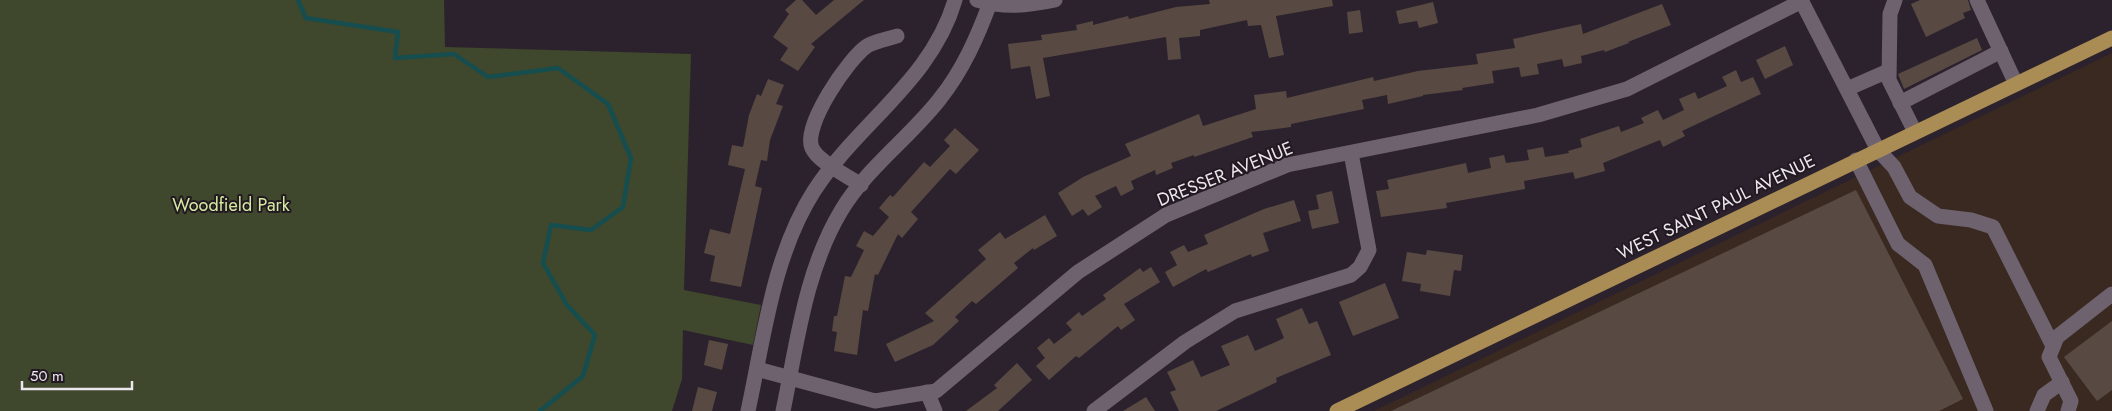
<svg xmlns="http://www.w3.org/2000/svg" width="2112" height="411" font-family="Jost,sans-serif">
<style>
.industrial{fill:#3a2920}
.green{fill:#3f472c}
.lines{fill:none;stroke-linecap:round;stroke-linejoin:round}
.stream{stroke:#164e4f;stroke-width:4.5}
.building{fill:#584a42}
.minor{stroke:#6d626e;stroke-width:15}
.major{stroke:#aa8c55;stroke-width:15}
.labels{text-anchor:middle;stroke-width:4;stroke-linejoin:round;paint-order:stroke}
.street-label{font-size:18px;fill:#ece6ed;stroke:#221923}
.park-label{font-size:18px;fill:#d6eb9f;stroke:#221923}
</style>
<rect width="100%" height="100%" fill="#2c222d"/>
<polygon class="industrial" points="2112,53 2112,411 1374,411 1891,160"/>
<polygon class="green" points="0,0 444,0 445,47 691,54 684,290 761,305 753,345 683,330 682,379 672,411 0,411"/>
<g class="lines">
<polyline class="stream" points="298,0 306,18 398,32 395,58 454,54 488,77 558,68 608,104 631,158 623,207 591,230 551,225 543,263 567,305 595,335 583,376 540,411"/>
</g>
<g class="building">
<polygon points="796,0 802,0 816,15 834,0 864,0 811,44 815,47 798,71 780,60 788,48 773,37 789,14 785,10"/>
<polygon points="1209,0 1332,0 1333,6 1276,16 1284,55 1269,58 1261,25 1248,26 1247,20 1200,30 1200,36 1179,38 1181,59 1168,60 1166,37 1043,58 1050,96 1036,99 1030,66 1011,69 1008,44 1042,40 1041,35 1077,30 1076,25 1093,21 1093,25 1128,16 1129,19 1176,7 1210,4"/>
<polygon points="1920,0 1968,0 1971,10 1963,13 1965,18 1926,37 1911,4"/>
<polygon points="1433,2 1438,23 1419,28 1417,21 1399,24 1396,11"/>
<polygon points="1662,4 1671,25 1628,42 1629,43 1605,52 1604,50 1581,56 1582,63 1564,67 1562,59 1537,64 1539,74 1521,77 1519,67 1492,71 1494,83 1462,88 1463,90 1423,95 1423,96 1388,104 1387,95 1362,100 1364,109 1291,124 1291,127 1251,132 1253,137 1194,157 1194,155 1171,163 1173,168 1156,175 1155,170 1131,181 1134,189 1121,196 1116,186 1095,196 1102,207 1088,216 1083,209 1072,216 1058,193 1083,177 1131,156 1125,144 1199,114 1203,126 1256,109 1254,95 1286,91 1287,98 1373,77 1374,81 1418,71 1478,64 1476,54 1515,48 1513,39 1581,24 1583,34"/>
<polygon points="1360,10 1363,32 1349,34 1347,12"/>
<polygon points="1977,38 1982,50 1904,89 1898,74"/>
<polygon points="1785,46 1793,65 1765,79 1756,60"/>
<polygon points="1736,70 1741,82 1753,77 1761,94 1682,131 1685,136 1663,147 1660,140 1603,163 1605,171 1575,179 1573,172 1524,181 1525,189 1446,203 1447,208 1381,217 1376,191 1389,189 1387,180 1466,163 1468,173 1491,168 1489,158 1504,155 1506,163 1529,160 1527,150 1543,147 1545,157 1569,153 1568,151 1582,147 1580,139 1619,126 1621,132 1644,123 1641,118 1658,110 1663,120 1684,110 1679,99 1695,92 1698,99 1727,86 1722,77"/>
<polygon points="768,79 784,85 776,104 783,106 770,140 767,161 761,160 755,186 762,188 741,287 710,281 715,256 704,253 710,229 730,234 745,169 728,165 732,145 743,147 749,115 757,94 761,96"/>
<polygon points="955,128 979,150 956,174 950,169 911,212 918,219 902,238 898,234 878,275 875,274 868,311 863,310 857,355 834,351 837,332 832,331 834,316 837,316 845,276 851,277 864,250 856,246 864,231 873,236 889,217 879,208 890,195 893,197 924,162 930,167 950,146 944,140"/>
<polygon points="1856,190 1963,399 1939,411 1391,411"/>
<polygon points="1332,191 1339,223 1312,229 1308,211 1319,209 1316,195"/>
<polygon points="1294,200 1301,221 1263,233 1269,251 1252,257 1251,254 1208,272 1206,269 1173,287 1165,272 1177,265 1170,252 1184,245 1188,252 1208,244 1204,235 1264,209"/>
<polygon points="1045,215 1057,236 1034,250 1033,248 1014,263 1018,268 976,304 972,301 955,317 959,321 933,345 895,362 886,344 934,321 925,313 986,259 978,250 1000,232 1005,239"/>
<polygon points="1427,250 1463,255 1461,271 1454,270 1450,296 1420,291 1421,284 1402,281 1407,252 1426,255"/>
<polygon points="1151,267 1160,282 1124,304 1135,320 1121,330 1118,326 1079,358 1076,356 1049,380 1036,366 1045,358 1037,348 1049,338 1054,344 1072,330 1066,323 1079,312 1082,316 1106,299 1103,295 1140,268 1143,272"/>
<polygon points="1385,283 1399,318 1353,336 1339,302"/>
<polygon points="1302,308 1309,324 1317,321 1331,355 1276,378 1277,382 1216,411 1179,411 1170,392 1176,390 1167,372 1193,360 1201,377 1230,365 1221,346 1248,335 1255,351 1280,340 1284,338 1276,319"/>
<polygon points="2112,321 2112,390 2097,401 2064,357"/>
<polygon points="709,340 728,344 722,370 704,365"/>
<polygon points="1017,363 1032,380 998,411 966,411 997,388 994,385"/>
<polygon points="698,387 717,392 712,411 692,411"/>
<polygon points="1146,397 1155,411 1123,411"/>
</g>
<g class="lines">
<g class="minor">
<path d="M977,0c27,8 50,6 78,0"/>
<polyline points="1801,0 1878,150 1894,167 1910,197 1938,216 1971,220 1993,227 2053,346"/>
<polyline points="1895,0 1890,14 1889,80 1915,132"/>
<polyline points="1977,0 2016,84"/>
<polyline points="1847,89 1888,71"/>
<polyline points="1900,103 2001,51"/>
<polyline points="1856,160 1898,244 1925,265 1986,411"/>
<path d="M861,185c-13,-9 -43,-23 -49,-37 -10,-22 37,-90 55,-102 8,-5 21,-7 30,-10"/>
<polyline points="757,369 875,401 936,391 1078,272 1166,215 1287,165 1538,115 1627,89 1802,1"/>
<polyline points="927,392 935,411"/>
<path d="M748,411c16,-74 25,-156 66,-220 44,-68 118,-111 141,-191"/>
<path d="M783,411c14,-67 22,-140 58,-200 25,-42 67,-72 98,-111 24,-30 39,-64 52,-100"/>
<polyline points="1094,411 1185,342 1235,311 1351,275 1360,267 1369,250 1351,153"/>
<polyline points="2037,411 2044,395 2062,382"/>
<polyline points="2068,411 2071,401 2049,357 2057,337 2112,294"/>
</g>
<polyline class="major" points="1337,411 2112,38"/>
</g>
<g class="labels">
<g class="street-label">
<text transform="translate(1225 174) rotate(-22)" y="6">DRESSER AVENUE</text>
<text transform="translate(1716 207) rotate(-26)" y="6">WEST SAINT PAUL AVENUE</text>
</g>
<g class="park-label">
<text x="231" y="211">Woodfield Park</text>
</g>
</g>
<path d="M22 381v8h110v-8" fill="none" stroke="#ece6ed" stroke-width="2.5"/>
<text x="30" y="381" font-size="15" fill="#ece6ed" stroke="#221923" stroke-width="4" paint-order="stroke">50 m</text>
</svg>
